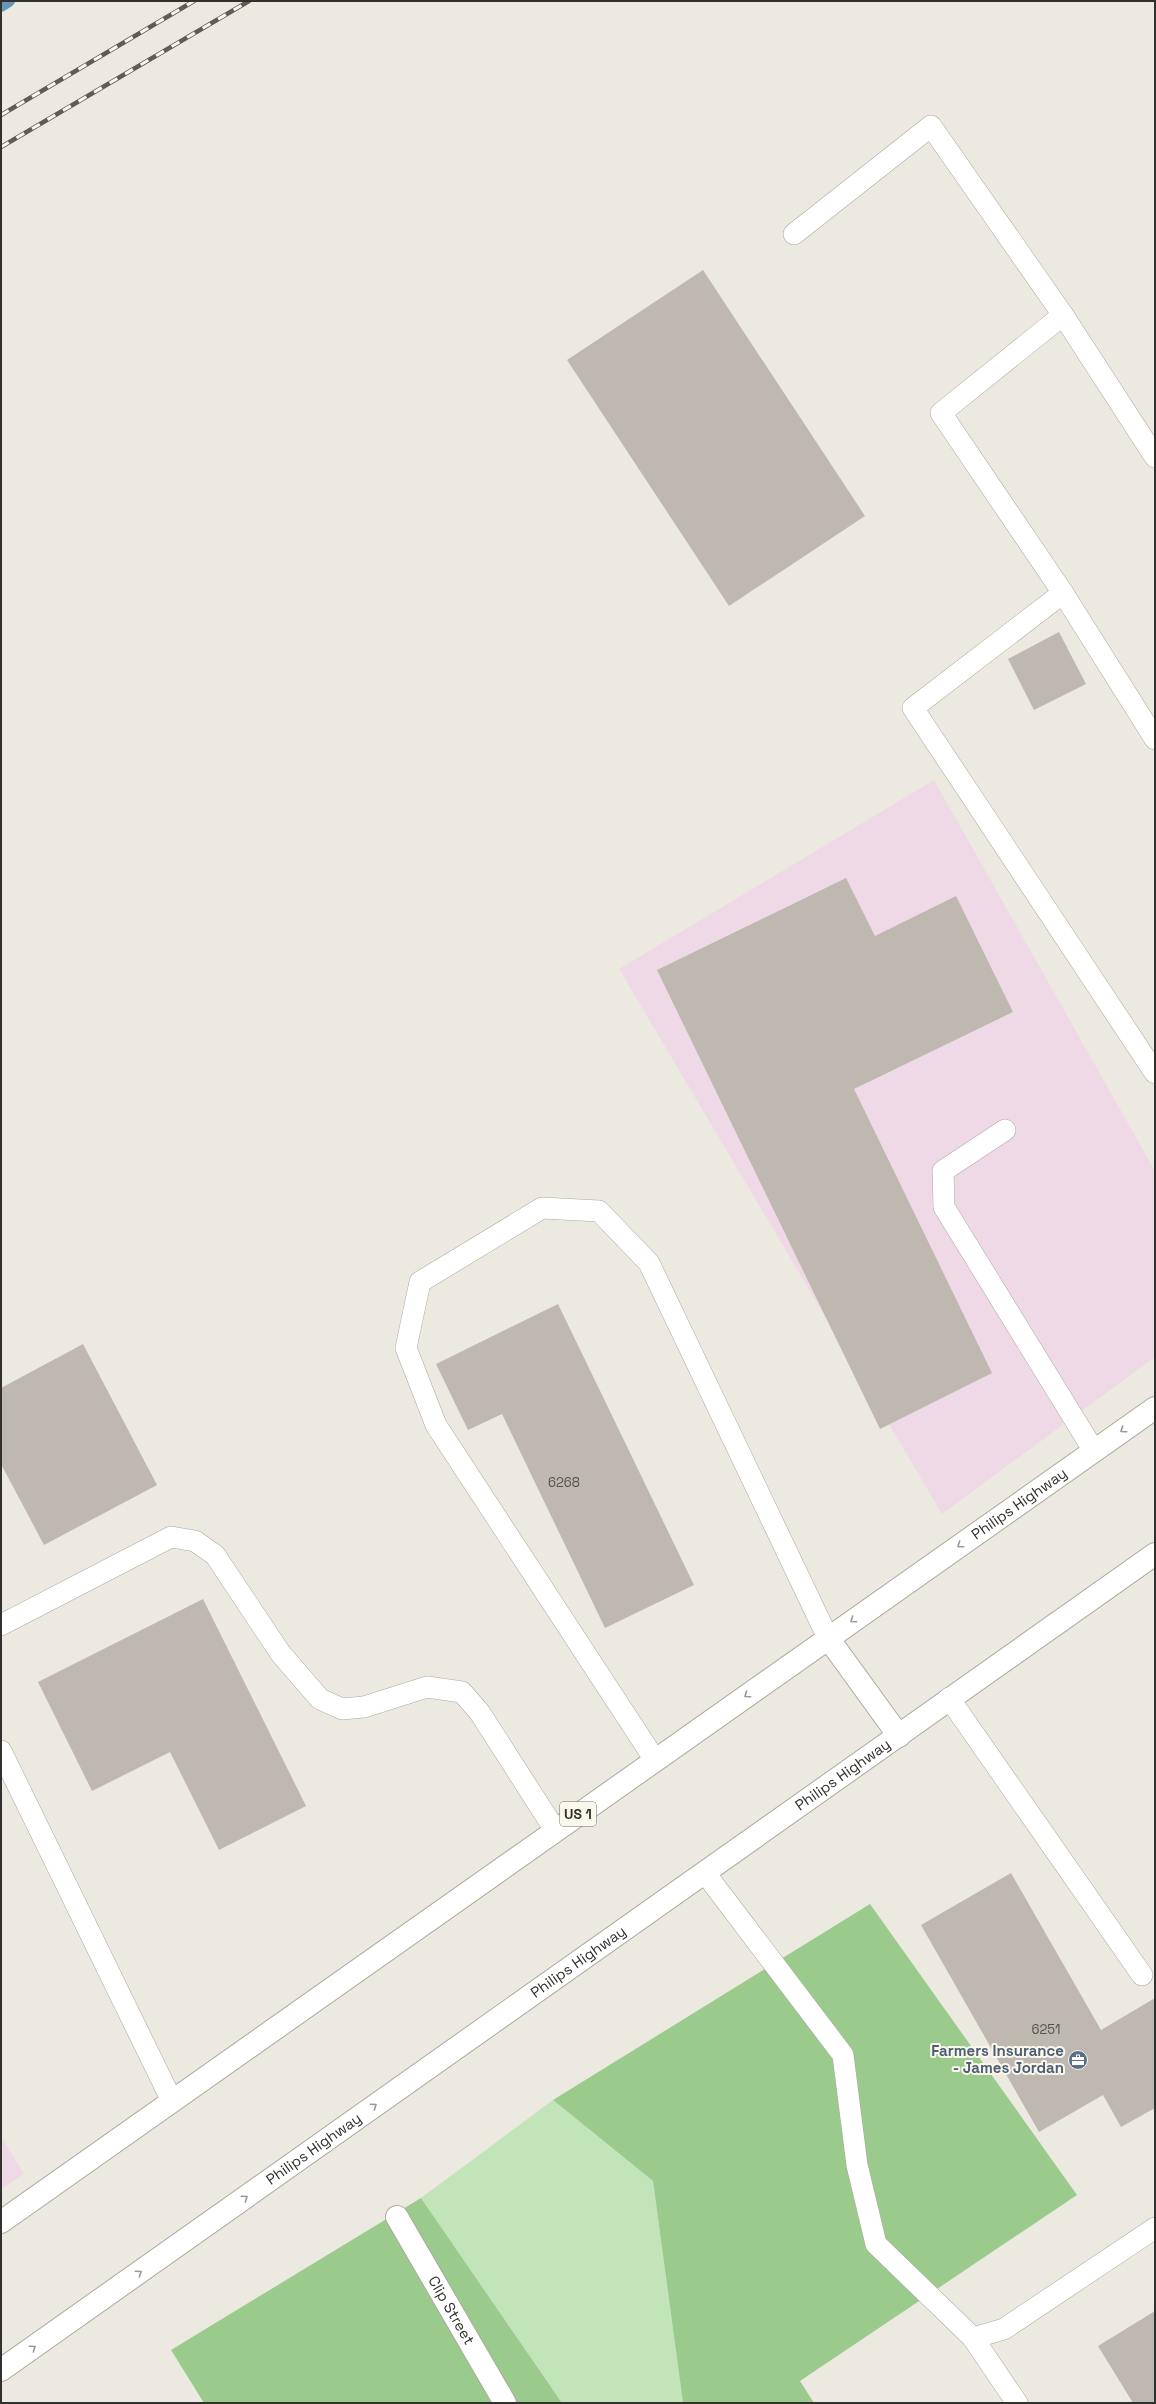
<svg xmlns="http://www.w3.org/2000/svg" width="1156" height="2404" font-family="'Space Grotesk',sans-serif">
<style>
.industrial{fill:#efd9e6}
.green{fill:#c2e4b9}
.forest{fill:#9acb8d}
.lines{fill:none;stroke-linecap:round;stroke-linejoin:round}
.stream{stroke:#6697b8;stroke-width:12}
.building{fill:#beb8b0}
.lane-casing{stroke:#aba99f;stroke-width:22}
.street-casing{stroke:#aba99f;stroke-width:24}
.primary-casing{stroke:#aba99f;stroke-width:24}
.lane{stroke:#fff;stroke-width:21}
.street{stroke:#fff;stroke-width:22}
.primary{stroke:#fff;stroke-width:22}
.rail-casing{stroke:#5d5c56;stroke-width:4.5}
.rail{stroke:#faf7ed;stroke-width:3;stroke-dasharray:9;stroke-linecap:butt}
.oneway{stroke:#989896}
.labels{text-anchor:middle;stroke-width:4;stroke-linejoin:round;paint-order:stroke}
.number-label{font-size:13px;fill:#55534e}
.shield{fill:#faf7ed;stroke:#6e6c67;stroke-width:1}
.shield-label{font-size:14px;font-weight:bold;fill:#32312d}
.street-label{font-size:15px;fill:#32312d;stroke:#faf7ed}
.service-label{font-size:15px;font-weight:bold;fill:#4e5e75;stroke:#faf7ed;text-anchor:end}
</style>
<rect width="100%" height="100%" fill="#eceae0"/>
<g class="industrial">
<polygon points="934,780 1155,1171 1155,1357 942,1514 619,969"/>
<polygon points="1,2136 24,2174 1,2189"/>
</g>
<polygon class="green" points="553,2100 653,2181 683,2403 562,2403 421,2198"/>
<g class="forest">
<polygon points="870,1904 1077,2195 800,2381 814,2403 683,2403 653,2181 553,2100"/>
<polygon points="421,2198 562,2403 204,2403 171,2350"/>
</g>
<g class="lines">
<polyline class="stream" points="1,6 9,1"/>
</g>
<g class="building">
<polygon points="703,270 865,516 729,606 567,360"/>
<polygon points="1059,632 1086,684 1034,710 1008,659"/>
<polygon points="846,878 875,936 956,896 1013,1012 854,1089 992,1373 880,1429 657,970"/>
<polygon points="558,1304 694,1585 605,1628 502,1414 468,1430 436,1364"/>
<polygon points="83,1344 157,1485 44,1545 1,1464 1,1388"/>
<polygon points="203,1599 306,1806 219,1850 170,1752 92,1791 38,1682"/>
<polygon points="1011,1873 1101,2030 1155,1998 1155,2108 1121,2127 1103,2095 1039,2132 921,1925"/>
<polygon points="1155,2311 1155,2403 1133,2403 1098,2346"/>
</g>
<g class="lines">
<defs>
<g id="lane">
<polyline points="794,234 931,126 1063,315 1155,457"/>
<polyline points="1063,315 941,413 1063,593 1155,739"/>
<polyline points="1063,593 913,708 1155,1073"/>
<polyline points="1005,1130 943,1171 944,1207 1094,1451"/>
<polyline points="1,1625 171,1537 195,1541 215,1555 281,1654 320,1699 342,1709 364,1707 427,1687 462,1692 480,1713 555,1830"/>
<polyline points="949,1698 1142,1975"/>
<polyline points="1,1751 172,2101"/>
<polyline points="655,1760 436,1425 406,1348 420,1282 542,1208 599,1211 649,1263 828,1638"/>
<polyline points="705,1873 843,2055 857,2165 876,2244 973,2338 1017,2403"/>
<polyline points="973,2338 1004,2329 1155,2228"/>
</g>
<g id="street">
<path id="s1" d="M397,2217l108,186"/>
</g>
<g id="primary">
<polyline points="828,1638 899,1736"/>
<path id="s2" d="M1,2222l1154,-814"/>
<path id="s3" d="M1,2370l1154,-816"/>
</g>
</defs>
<use href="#lane" class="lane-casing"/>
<use href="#street" class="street-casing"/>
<use href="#primary" class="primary-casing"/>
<use href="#lane" class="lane"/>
<use href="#street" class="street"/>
<use href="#primary" class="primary"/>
<defs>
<g id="rail">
<polyline points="1,115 194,1"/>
<polyline points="1,147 249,1"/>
</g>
</defs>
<use href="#rail" class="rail-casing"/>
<use href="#rail" class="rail"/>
</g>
<defs><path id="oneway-chevron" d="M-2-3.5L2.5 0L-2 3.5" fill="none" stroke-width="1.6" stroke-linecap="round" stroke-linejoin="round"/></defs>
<g class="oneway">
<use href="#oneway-chevron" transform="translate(1123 1430) rotate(145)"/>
<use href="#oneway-chevron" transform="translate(960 1545) rotate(145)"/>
<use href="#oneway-chevron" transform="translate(853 1620) rotate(145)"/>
<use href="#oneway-chevron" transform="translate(747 1695) rotate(145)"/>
<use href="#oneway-chevron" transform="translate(374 2106) rotate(-35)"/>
<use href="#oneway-chevron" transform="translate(245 2198) rotate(-35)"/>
<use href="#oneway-chevron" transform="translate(139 2273) rotate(-35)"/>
<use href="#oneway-chevron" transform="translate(33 2348) rotate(-35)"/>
</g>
<defs>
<symbol id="office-disc" viewBox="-11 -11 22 22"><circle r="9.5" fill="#5c6f8a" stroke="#faf7ed"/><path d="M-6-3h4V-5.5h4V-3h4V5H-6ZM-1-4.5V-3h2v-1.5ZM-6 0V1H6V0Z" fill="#fff"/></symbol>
</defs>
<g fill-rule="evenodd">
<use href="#office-disc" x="1067" y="2049" width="22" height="22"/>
</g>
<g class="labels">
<g class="number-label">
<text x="564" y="1487">6268</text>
<text x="1046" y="2034">6251</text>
</g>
<rect class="shield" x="560" y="1802" width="36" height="24" rx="3"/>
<g class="shield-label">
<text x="578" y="1819">US 1</text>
</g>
<g class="street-label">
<text dy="5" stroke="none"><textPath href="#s2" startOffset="1246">Philips Highway</textPath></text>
<text dy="5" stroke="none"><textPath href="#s3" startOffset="1031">Philips Highway</textPath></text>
<text dy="5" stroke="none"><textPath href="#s3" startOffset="707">Philips Highway</textPath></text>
<text dy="5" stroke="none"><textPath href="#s3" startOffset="383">Philips Highway</textPath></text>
<text dy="5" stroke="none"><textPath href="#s1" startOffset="108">Clip Street</textPath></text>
</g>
<g class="service-label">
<text x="1064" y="2056">Farmers Insurance<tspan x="1064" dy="17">- James Jordan</tspan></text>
</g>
</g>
<rect width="1156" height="2404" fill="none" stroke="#32312d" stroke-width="4"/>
</svg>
